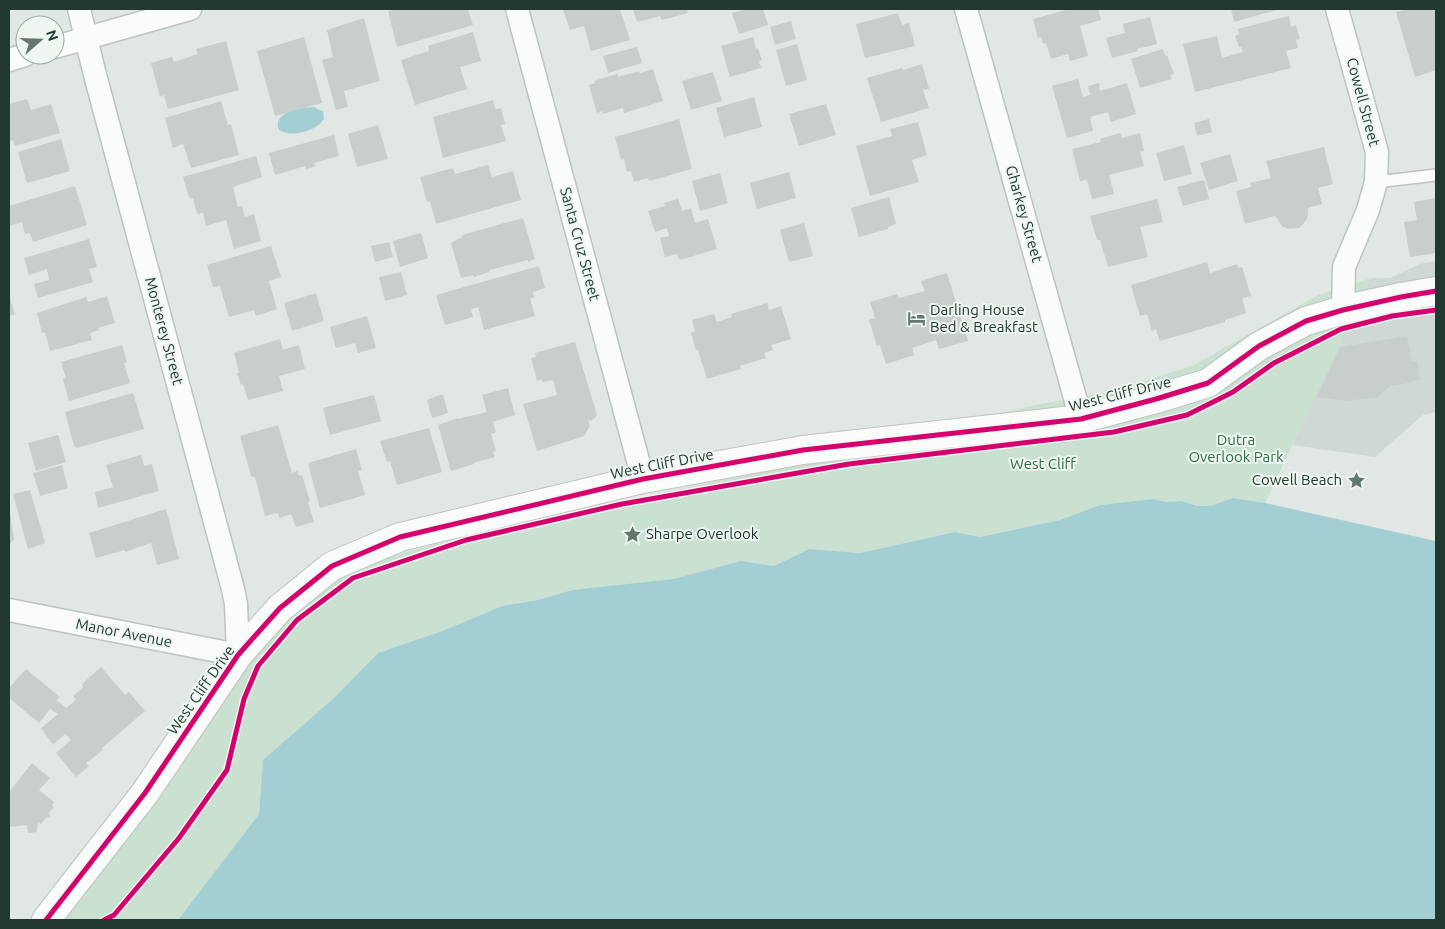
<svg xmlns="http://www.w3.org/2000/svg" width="1445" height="929" font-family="Ubuntu,sans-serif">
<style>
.built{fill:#cfd8d4}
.green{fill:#cae0d0}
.water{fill:#a3cfd4}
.building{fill:#c8cecb}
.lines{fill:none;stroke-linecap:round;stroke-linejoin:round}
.service-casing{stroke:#bec4c1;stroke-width:14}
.minor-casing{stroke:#bec4c1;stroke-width:25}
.tertiary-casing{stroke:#bec4c1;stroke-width:30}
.service{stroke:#fafbfb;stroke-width:11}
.minor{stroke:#fafbfb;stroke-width:22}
.tertiary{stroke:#fafbfb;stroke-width:28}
.cycleway-casing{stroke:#eff6f2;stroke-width:8}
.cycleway{stroke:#d6006c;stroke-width:5}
.labels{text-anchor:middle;stroke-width:4;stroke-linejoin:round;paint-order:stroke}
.street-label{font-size:15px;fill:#213931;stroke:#eff6f2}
.poi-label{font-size:15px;fill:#213931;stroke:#eff6f2;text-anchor:start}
.park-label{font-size:15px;fill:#2d6d43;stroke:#eff6f2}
</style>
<rect width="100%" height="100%" fill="#e1e7e4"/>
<polygon class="built" points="1436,261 1436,412 1423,415 1375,457 1293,445 1317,391 1371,278 1390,278 1420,264"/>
<polygon class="green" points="1371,278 1265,503 1233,498 1210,506 1197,506 1181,501 1166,502 1153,499 1100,505 1060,520 980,537 955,532 860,553 809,549 774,566 741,561 673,579 572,590 538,600 502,606 445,630 378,653 334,698 263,760 259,814 178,920 55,920 249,641 338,578 383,558 477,534 612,503 768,471 1036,405 1114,391 1194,365 1318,295"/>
<g class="water">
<path d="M311,107h4l2,2 6,2 1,8c-8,12 -32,19 -45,11 -7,-18 20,-21 32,-23z"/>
<polygon points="1233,498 1265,503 1436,541 1436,920 178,920 259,814 263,760 334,698 378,653 445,630 502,606 538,600 572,590 673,579 741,561 774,566 809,549 860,553 955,532 980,537 1060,520 1100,505 1153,499 1166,502 1181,501 1197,506 1210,506"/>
</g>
<g class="building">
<polygon points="397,9 468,9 473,25 397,47 388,11"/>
<polygon points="563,9 620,9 630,40 591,51 584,26 570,30"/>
<polygon points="633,9 687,9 688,13 662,20 660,16 637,22"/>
<polygon points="748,9 763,9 768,25 739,34 732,13"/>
<polygon points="1070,9 1098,9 1101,20 1080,26 1088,56 1070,61 1068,54 1051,59 1046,43 1043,44 1041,37 1038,38 1033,19"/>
<polygon points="1231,9 1280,9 1234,22"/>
<polygon points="1409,9 1436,9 1436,25 1435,26 1436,30 1436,70 1415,77 1396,12"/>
<polygon points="898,13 902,25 909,23 915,46 865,58 856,24"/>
<polygon points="1289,16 1291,27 1296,25 1300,39 1296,40 1298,48 1286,51 1291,68 1195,92 1183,44 1217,36 1222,58 1243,52 1241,47 1239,47 1235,36 1239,34 1238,29"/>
<polygon points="1150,17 1157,44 1137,49 1138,51 1112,58 1106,38 1125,33 1123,24"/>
<polygon points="364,18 380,81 344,91 348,107 336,110 322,60 333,57 327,30"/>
<polygon points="791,21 796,39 775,45 770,27"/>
<polygon points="473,32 481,61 460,67 467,89 415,105 401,60 429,51 428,46"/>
<polygon points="304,37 322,103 275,116 257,51"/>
<polygon points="753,37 756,49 758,48 762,60 759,61 761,68 730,77 721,46"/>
<polygon points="226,41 239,90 168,109 164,95 160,97 151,63 172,57 174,62 198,54 196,49"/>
<polygon points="797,44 807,80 786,86 776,50"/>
<polygon points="637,47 642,63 608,73 603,56"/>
<polygon points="1163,49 1165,56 1167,55 1174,74 1170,75 1172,79 1140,88 1131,59"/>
<polygon points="922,64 929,89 923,90 929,108 881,122 867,78 902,68 903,70"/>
<polygon points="653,69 663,101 624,113 623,108 603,114 602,111 597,113 589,85 595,83 594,81 617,74 618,77 639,71 640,73"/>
<polygon points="713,72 722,101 691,110 682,81"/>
<polygon points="1078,79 1083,97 1090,95 1088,86 1099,83 1100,91 1127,83 1136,114 1111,122 1108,112 1090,117 1093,131 1067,138 1052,86"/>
<polygon points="754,97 762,127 724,137 716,108"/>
<polygon points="27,99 31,110 51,104 60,133 15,146 13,140 9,141 9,104"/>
<polygon points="493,100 495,109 501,108 505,124 501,125 506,141 443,158 433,117"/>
<polygon points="221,101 228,125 231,124 239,155 191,168 183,144 173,148 165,118"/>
<polygon points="826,104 836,135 799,146 789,114"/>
<polygon points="679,119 692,169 649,181 648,178 634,182 631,171 627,172 624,159 621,160 615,137"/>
<polygon points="1209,119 1212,132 1197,136 1194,123"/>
<polygon points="918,122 927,155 912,160 919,182 870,196 856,146 892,136 890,129"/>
<polygon points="378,125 388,159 357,167 348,134"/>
<polygon points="1120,133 1122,138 1140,133 1144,151 1140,152 1144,166 1109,175 1114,194 1092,199 1087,180 1080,181 1072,149 1101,142 1100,139"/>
<polygon points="334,135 339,156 314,163 316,166 306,169 305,166 275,175 269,153"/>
<polygon points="61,139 70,171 27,183 18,152"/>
<polygon points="1184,145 1192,174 1164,181 1156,153"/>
<polygon points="1324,147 1333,184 1318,188 1322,204 1308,208 1308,214 1307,219 1303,224 1299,228 1287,229 1282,226 1275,216 1245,224 1236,191 1251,187 1250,183 1271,178 1266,161"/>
<polygon points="1230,154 1238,181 1209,190 1200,163"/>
<polygon points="256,156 262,177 233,187 238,207 242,206 245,217 254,214 261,241 234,249 226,220 206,226 203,213 197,214 193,198 189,198 183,177"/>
<polygon points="488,165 492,177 513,171 521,200 436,224 430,201 427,202 420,177 453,168 455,174"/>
<polygon points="789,172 796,198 757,209 750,183"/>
<polygon points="720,173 728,203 700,211 692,181"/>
<polygon points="1204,180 1209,199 1183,206 1177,187"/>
<polygon points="75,186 87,225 33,242 30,233 25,234 22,222 9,226 9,206"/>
<polygon points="889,197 896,224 888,227 888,229 859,237 851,208"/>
<polygon points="1436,198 1436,253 1410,257 1404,222 1417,220 1414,202"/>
<polygon points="678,199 682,211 691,208 695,223 708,219 717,249 680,260 677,254 665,257 660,238 669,236 667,228 655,232 648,211 665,206 664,203"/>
<polygon points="1157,199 1163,222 1140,227 1148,257 1108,267 1100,240 1097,240 1090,216"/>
<polygon points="523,218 535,259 528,262 528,260 490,270 489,272 474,277 473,275 461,278 451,243 462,237 462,235"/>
<polygon points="804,223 813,256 789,262 780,230"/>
<polygon points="421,233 428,258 400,267 393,241"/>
<polygon points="89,239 97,267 89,269 93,282 38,298 34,284 49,280 47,269 29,275 24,258"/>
<polygon points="389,242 393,257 375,262 371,246"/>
<polygon points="271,246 281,277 269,281 277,309 256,316 254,310 229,317 220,286 213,287 207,265"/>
<polygon points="1207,262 1210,273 1237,264 1238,268 1242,267 1251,296 1242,298 1246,313 1225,320 1225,322 1160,341 1156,329 1152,331 1147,314 1140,316 1131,285"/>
<polygon points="539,266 545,288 533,292 534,297 530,299 535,316 484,330 478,307 471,309 473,317 445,325 436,295"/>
<polygon points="401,272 407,295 385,301 379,277"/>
<polygon points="947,273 968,341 939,349 936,340 912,348 914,355 886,364 880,345 877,346 869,320 875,318 870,302 897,294 899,298 925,291 921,281"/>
<polygon points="316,293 324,321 292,331 284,303"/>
<polygon points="9,295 15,314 9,316"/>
<polygon points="107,296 115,323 98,328 99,330 90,333 92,340 50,351 45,332 42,333 37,313 86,297 88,302"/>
<polygon points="767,303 769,310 781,306 791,339 771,345 773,350 764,353 766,358 740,366 741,369 707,379 698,350 696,350 691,333 695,331 692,320 714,314 717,322 732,317 731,314"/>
<polygon points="367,316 376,348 358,353 355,343 336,348 330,327"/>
<polygon points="1407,336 1412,362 1417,361 1420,379 1404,384 1390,386 1378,397 1346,401 1317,397 1340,347"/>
<polygon points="280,339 283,350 299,345 305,369 279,376 283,391 248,400 243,384 241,385 237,373 239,373 234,353"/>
<polygon points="575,342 597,415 595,418 590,421 588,419 590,426 584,436 537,451 523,404 557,395 553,380 543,382 542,379 537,381 531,358 536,357 535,353"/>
<polygon points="122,345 127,362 124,363 130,383 69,401 63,379 66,378 61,362"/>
<polygon points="508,388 515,415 493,422 496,432 491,434 496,451 493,452 495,457 473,463 474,464 451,471 438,425 458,418 458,419 487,412 482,395"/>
<polygon points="133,393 144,429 77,448 74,446 65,412"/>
<polygon points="443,394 448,413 432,418 427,400"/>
<polygon points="374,395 381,421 330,435 323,408"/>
<polygon points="278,425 292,473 297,471 299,476 302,475 310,501 308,502 314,522 296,527 291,514 279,518 278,513 265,516 255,477 251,476 240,436"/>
<polygon points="429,428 442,472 397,485 390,461 387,462 380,441"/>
<polygon points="58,435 66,462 36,471 28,443"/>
<polygon points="356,449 362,470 358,471 365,495 320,508 308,463"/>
<polygon points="141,455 144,466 152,464 159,491 98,508 95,492 113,487 106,465"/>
<polygon points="62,465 68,488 40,496 33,473"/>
<polygon points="30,490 45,543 28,549 13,494"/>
<polygon points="166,509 179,559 157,565 151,543 125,552 125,550 96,558 89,533"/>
<polygon points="9,512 10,512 14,540 12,541 9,546"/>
<polygon points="101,667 125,695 129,692 145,711 102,748 103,750 86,763 89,766 76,777 56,753 71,740 65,734 53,745 41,728 58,714 50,709 39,723 9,698 9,688 26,669 60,697 56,700 66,708 76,700 73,696 83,687 82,684"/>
<polygon points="32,763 50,778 39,790 54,802 52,805 54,807 49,813 50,816 45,819 41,824 38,822 37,832 28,833 27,825 9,827 9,792"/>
</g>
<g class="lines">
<defs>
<polyline id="service" points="1376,182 1436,175"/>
<g id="minor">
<polyline points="517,9 643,479"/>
<polyline points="966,9 1081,419"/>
<polyline points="1337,9 1377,152 1376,182 1368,210 1344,267 1343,310"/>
<polyline points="55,47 190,9"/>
<polyline points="9,60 25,55"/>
<polyline points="9,610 238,655 236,604 233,589 95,75 79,9"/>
</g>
<polyline id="tertiary" points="46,920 145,793 238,655 280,608 332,566 400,537 643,479 803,450 1081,419 1156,399 1208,383 1259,346 1306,321 1343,310 1401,297 1436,291"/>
</defs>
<use href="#service" class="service-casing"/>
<use href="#minor" class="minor-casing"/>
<use href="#tertiary" class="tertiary-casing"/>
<use href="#service" class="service"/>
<use href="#minor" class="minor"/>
<use href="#tertiary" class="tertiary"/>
<defs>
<g id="cycleway">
<polyline points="46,920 145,793 238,655 280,608 332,566 400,537 643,479 803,450 1081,419 1156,399 1208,383 1259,346 1306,321 1343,310 1401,297 1436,291"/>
<polyline points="104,920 114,915 179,838 227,770 244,699 258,666 297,620 353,578 466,540 622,504 849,464 1114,432 1187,415 1233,392 1274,363 1341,329 1392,316 1436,310"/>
</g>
</defs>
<use href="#cycleway" class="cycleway-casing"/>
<use href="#cycleway" class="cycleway"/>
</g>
<defs>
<symbol id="hotel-bare" viewBox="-9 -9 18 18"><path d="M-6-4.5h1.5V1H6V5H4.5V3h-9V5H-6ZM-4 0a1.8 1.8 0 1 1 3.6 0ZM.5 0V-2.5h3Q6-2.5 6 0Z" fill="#647670" stroke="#eff6f2" stroke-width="2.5" paint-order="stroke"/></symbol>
<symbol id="sight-bare" viewBox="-9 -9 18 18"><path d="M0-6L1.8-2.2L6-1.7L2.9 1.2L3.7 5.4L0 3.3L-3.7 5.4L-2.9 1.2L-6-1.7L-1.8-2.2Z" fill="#647670" stroke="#eff6f2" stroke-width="2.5" paint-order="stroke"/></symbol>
</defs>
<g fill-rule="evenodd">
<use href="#hotel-bare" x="904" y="306" width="25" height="25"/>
<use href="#sight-bare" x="1344" y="468" width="25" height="25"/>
<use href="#sight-bare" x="620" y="522" width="25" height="25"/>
</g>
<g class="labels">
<g class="street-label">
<text transform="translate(1363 102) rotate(75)" y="5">Cowell Street</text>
<text transform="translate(1024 214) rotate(74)" y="5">Gharkey Street</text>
<text transform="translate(580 244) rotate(75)" y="5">Santa Cruz Street</text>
<text transform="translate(164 331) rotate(75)" y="5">Monterey Street</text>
<text transform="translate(1120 394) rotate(-14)" y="5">West Cliff Drive</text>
<text transform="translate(662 464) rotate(-11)" y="5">West Cliff Drive</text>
<text transform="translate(124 633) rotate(11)" y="5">Manor Avenue</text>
<text transform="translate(201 690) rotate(-55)" y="5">West Cliff Drive</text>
</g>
<g class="poi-label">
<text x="930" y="315">Darling House<tspan x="930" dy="17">Bed &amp; Breakfast</tspan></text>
<text x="1342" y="485" text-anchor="end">Cowell Beach</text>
<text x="646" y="539">Sharpe Overlook</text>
</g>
<g class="park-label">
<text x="1236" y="445">Dutra<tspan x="1236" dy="17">Overlook Park</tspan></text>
<text x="1043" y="469">West Cliff</text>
</g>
</g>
<rect width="1445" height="929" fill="none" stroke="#213931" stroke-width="20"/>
<g transform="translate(40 40) rotate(70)"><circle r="24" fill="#eff6f2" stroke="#9daaa5"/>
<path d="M0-4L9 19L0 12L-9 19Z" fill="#647670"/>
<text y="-8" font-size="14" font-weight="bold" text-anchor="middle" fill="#213931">N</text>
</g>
</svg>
